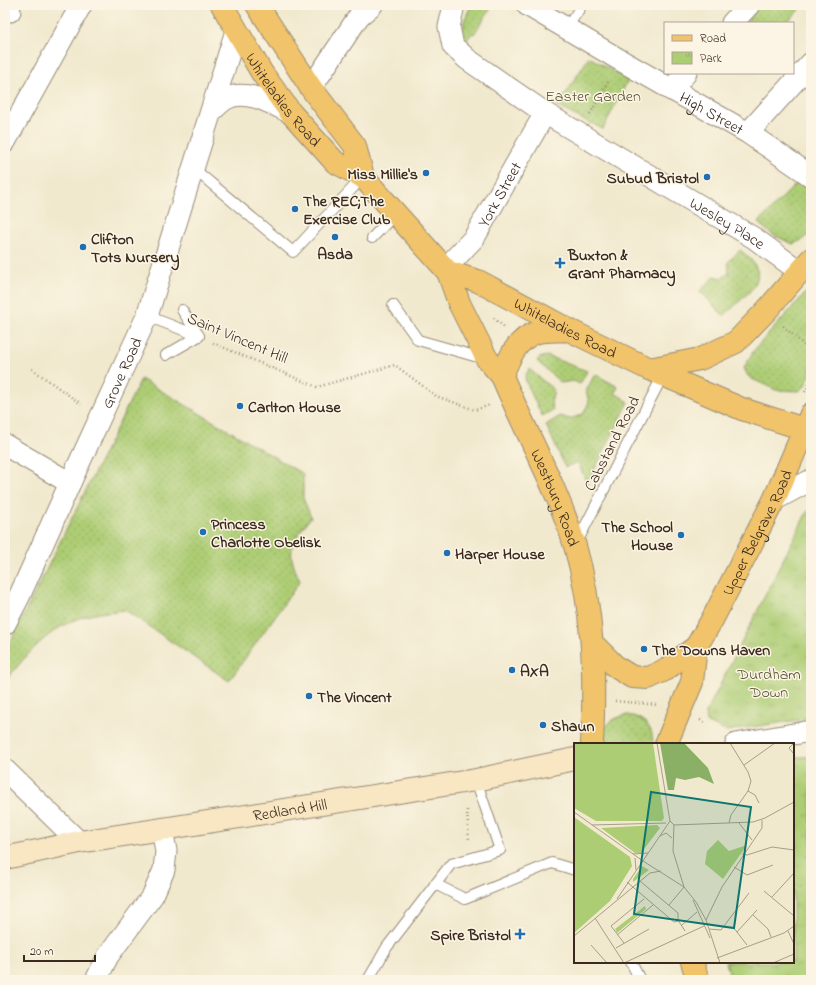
<svg xmlns="http://www.w3.org/2000/svg" width="816" height="985" font-family="'Indie Flower',sans-serif">
<style>
.grass{fill:url(#grass-dots);stroke:#747c4a}
.park{fill:url(#park-tufts);stroke:#747c4a}
.lines{fill:none;stroke-linecap:round;stroke-linejoin:round}
.lane-casing{stroke:#968a76;stroke-width:12}
.street-casing{stroke:#968a76;stroke-width:23}
.secondary-casing{stroke:#968a76;stroke-width:24}
.primary-casing{stroke:#968a76;stroke-width:24}
.path{stroke:#968a76;stroke-width:2.5;stroke-dasharray:1 3;stroke-linecap:butt}
.lane{stroke:#fff;stroke-width:10}
.street{stroke:#fff;stroke-width:21}
.secondary{stroke:#f9e7c3;stroke-width:22}
.primary{stroke:#f1c36a;stroke-width:22}
.poi-dot{fill:#1f6fb2;stroke:#fcf5e5;stroke-width:1.5}
.labels{text-anchor:middle;stroke-width:3;stroke-linejoin:round;paint-order:stroke}
.park-label{font-size:16px;fill:#585334;stroke:#fcf5e5}
.street-label{font-size:16px;fill:#3b2a1e;stroke:#fcf5e5}
.poi-label{font-size:16px;font-weight:bold;fill:#3b2a1e;stroke:#fcf5e5;text-anchor:start}
.inset-road{fill:none;stroke:#a89d88;stroke-width:1}
.view{fill:#0f766e;fill-opacity:0.15;stroke:#0f766e;stroke-width:2}
.inset-edge{fill:none;stroke:#3b2a1e;stroke-width:2}
</style>
<defs>
<pattern id="grass-dots" width="8" height="8" patternUnits="userSpaceOnUse"><rect width="8" height="8" fill="#adcd75"/><path d="M2 2h.1M6 6h.1" fill="none" stroke="#96b065" stroke-width="1.8" stroke-linecap="round"/></pattern>
<pattern id="park-tufts" width="24" height="20" patternUnits="userSpaceOnUse"><rect width="24" height="20" fill="#adcd75"/><path d="M3 7l-1-3M5 7V3M7 7l1-3M15 17l-1-3M17 17v-4M19 17l1-3" fill="none" stroke="#96b065"/></pattern>
</defs>
<rect width="100%" height="100%" fill="#fcf5e5"/>
<filter id="ink" filterUnits="userSpaceOnUse"><feTurbulence type="fractalNoise" baseFrequency=".025" numOctaves="2"/><feDisplacementMap in="SourceGraphic" scale="8" xChannelSelector="R" yChannelSelector="G"/><feConvolveMatrix kernelMatrix="1 2 1 2 8 2 1 2 1" color-interpolation-filters="sRGB"/></filter>
<filter id="wash" filterUnits="userSpaceOnUse"><feTurbulence type="fractalNoise" baseFrequency=".012" numOctaves="4" result="noise"/><feDisplacementMap in="SourceGraphic" scale="16" xChannelSelector="R" yChannelSelector="G"/><feGaussianBlur stdDeviation="0.9" result="paint"/><feColorMatrix in="noise" values="0 0 0 0 0 0 0 0 0 0 0 0 0 0 0 0 0 1.4 0 .05"/><feComposite in="paint" operator="in"/></filter>
<g filter="url(#wash)">
<rect width="100%" height="100%" fill="#f1e9ce"/>
<g class="grass">
<polygon points="471,5 493,5 474,34 472,33 462,47 464,21"/>
<polygon points="761,5 794,5 799,10 786,23 745,23"/>
<polygon points="589,57 628,80 603,129 557,107"/>
<polygon points="800,180 811,188 811,232 802,240 793,244 773,235 758,223"/>
<path d="M740,250c38,28 6,43 -16,66l-24,-25 15,-15 7,2 7,-5 -1,-11z"/>
<polygon points="811,287 811,373 804,387 799,391 776,390 752,379 748,376 744,368 754,350"/>
<polygon points="547,356 587,371 580,384 573,381 561,383 537,361 539,358"/>
<polygon points="529,369 554,390 551,402 553,410 542,416 526,382 525,377"/>
<polygon points="595,374 618,387 615,393 629,402 587,484 578,462 565,467 546,425 560,416 570,419 583,414 589,402 586,391"/>
<path d="M141,379l162,95v24l8,19c-20,26 -26,32 -11,64l-71,100 -104,-71c-10,1 -20,2 -31,4 -40,8 -65,37 -89,68v-29z"/>
<path d="M628,715c17,3 25,12 25,29h-51c-2,-17 10,-27 26,-29z"/>
</g>
<g class="park">
<polygon points="811,508 811,718 726,731 707,723 706,713 807,512"/>
<polygon points="811,756 811,980 731,980 726,962 793,962 793,758"/>
</g>
</g>
<g filter="url(#ink)">
<g class="lines">
<defs>
<g id="lane">
<polyline points="566,29 582,5"/>
<polyline points="194,169 293,252 363,177"/>
<polyline points="372,238 395,214"/>
<polyline points="393,305 418,340 485,359"/>
<polyline points="147,316 199,336"/>
<polyline points="166,355 199,336 182,310"/>
<polyline points="576,544 663,375"/>
<polyline points="435,884 465,899 552,863 575,870"/>
<polyline points="631,962 640,980"/>
<polyline points="368,980 387,947 451,864 500,850 476,780"/>
</g>
<g id="street">
<path id="s1" d="M454,5l-5,22 4,19 14,13 78,54 209,125 45,33"/>
<path id="s2" d="M527,5l93,55 128,73 63,43"/>
<polyline points="5,6 10,11"/>
<polyline points="732,23 749,5"/>
<polyline points="311,88 359,16 372,5"/>
<polyline points="671,90 686,73"/>
<path d="M212,111c4,-4 9,-9 14,-12 20,-11 46,5 65,14"/>
<polyline points="748,133 811,63"/>
<polyline points="5,142 81,5"/>
<path id="s3" d="M445,269l29,-31 71,-125"/>
<polyline points="5,445 70,483"/>
<polyline points="774,500 811,480"/>
<path id="s4" d="M5,624l14,-27 51,-114 77,-167 89,-285"/>
<polyline points="736,744 811,731"/>
<polyline points="5,770 79,842"/>
<polyline points="96,980 108,956 153,895 164,870 166,851 162,829"/>
</g>
<g id="secondary">
<path id="s5" d="M5,858l74,-16 397,-62 99,-21"/>
</g>
<g id="primary">
<path id="s6" d="M222,5l40,68 29,40 44,49 28,15 85,95 30,9 91,49 80,39 93,40 62,20"/>
<polyline points="257,5 311,88 355,146 363,177"/>
<path id="s7" d="M448,272l11,31 28,56 15,17c24,57 55,111 73,170 19,64 20,132 17,198"/>
<polyline points="649,369 700,359 736,342 766,311 811,259"/>
<path d="M502,376c7,-18 15,-38 36,-44 10,-2 21,-1 31,-2"/>
<path id="s8" d="M592,643l24,24 16,10 16,1 17,-8 31,-23 16,-27 62,-120 37,-86"/>
<polyline points="666,744 692,682 696,647"/>
<polyline points="692,962 698,980"/>
</g>
</defs>
<use href="#lane" class="lane-casing"/>
<use href="#street" class="street-casing"/>
<use href="#secondary" class="secondary-casing"/>
<use href="#primary" class="primary-casing"/>
<g class="path">
<polyline points="590,114 609,80"/>
<polyline points="494,318 504,327"/>
<polyline points="783,326 811,351"/>
<polyline points="213,343 317,387 395,365 436,396 475,410 490,405"/>
<polyline points="32,369 81,404"/>
<polyline points="805,392 811,380"/>
<polyline points="615,701 658,705"/>
<polyline points="700,720 707,723"/>
<polyline points="467,810 469,841"/>
</g>
<use href="#lane" class="lane"/>
<use href="#street" class="street"/>
<use href="#secondary" class="secondary"/>
<use href="#primary" class="primary"/>
</g>
</g>
<g class="poi-dot">
<circle cx="426" cy="173" r="4"/>
<circle cx="707" cy="177" r="4"/>
<circle cx="295" cy="209" r="4"/>
<circle cx="335" cy="237" r="4"/>
<circle cx="83" cy="247" r="4"/>
<path d="M558 257h4v4h4v4h-4v4h-4v-4h-4v-4h4z"/>
<circle cx="240" cy="406" r="4"/>
<circle cx="203" cy="532" r="4"/>
<circle cx="681" cy="535" r="4"/>
<circle cx="447" cy="553" r="4"/>
<circle cx="644" cy="649" r="4"/>
<circle cx="512" cy="670" r="4"/>
<circle cx="309" cy="696" r="4"/>
<circle cx="543" cy="725" r="4"/>
<path d="M518 928h4v4h4v4h-4v4h-4v-4h-4v-4h4z"/>
</g>
<g class="labels">
<g class="park-label">
<text x="593" y="101">Easter Garden</text>
<text x="769" y="679">Durdham<tspan x="769" dy="18">Down</tspan></text>
</g>
<g class="street-label">
<text dy="6" stroke="none"><textPath href="#s6" startOffset="113">Whiteladies Road</textPath></text>
<text dy="6" stroke="none"><textPath href="#s2" startOffset="214">High Street</textPath></text>
<text dy="6" stroke="none"><textPath href="#s3" startOffset="93">York Street</textPath></text>
<text dy="6" stroke="none"><textPath href="#s1" startOffset="369">Wesley Place</textPath></text>
<text dy="6" stroke="none"><textPath href="#s6" startOffset="484">Whiteladies Road</textPath></text>
<text transform="translate(238 337) rotate(23)" y="6">Saint Vincent Hill</text>
<text dy="6" stroke="none"><textPath href="#s4" startOffset="277">Grove Road</textPath></text>
<text transform="translate(611 443) rotate(-63)" y="6">Cabstand Road</text>
<text dy="6" stroke="none"><textPath href="#s7" startOffset="251">Westbury Road</textPath></text>
<text dy="6" stroke="none"><textPath href="#s8" startOffset="256">Upper Belgrave Road</textPath></text>
<text dy="6" stroke="none"><textPath href="#s5" startOffset="289">Redland Hill</textPath></text>
</g>
<g class="poi-label">
<text x="418" y="179" text-anchor="end">Miss Millie's</text>
<text x="699" y="183" text-anchor="end">Subud Bristol</text>
<text x="303" y="206">The REC;The<tspan x="303" dy="18">Exercise Club</tspan></text>
<text x="91" y="244">Clifton<tspan x="91" dy="18">Tots Nursery</tspan></text>
<text x="335" y="259" text-anchor="middle">Asda</text>
<text x="568" y="260">Buxton &amp;<tspan x="568" dy="18">Grant Pharmacy</tspan></text>
<text x="248" y="412">Carlton House</text>
<text x="211" y="529">Princess<tspan x="211" dy="18">Charlotte Obelisk</tspan></text>
<text x="673" y="532" text-anchor="end">The School<tspan x="673" dy="18">House</tspan></text>
<text x="455" y="559">Harper House</text>
<text x="652" y="655">The Downs Haven</text>
<text x="520" y="676">AXA</text>
<text x="317" y="702">The Vincent</text>
<text x="551" y="731">Shaun</text>
<text x="511" y="940" text-anchor="end">Spire Bristol</text>
</g>
</g>
<g transform="translate(574 743)">
<rect width="220" height="220" fill="#f1e9ce"/>
<path d="M144,97l11,11 18,-6 -24,34 -18,-15 2,-13zM68,123l7,4 -16,12v-3zM71,163l1,3 -29,24 -2,-4z" fill="#adcd75"/>
<path d="M86,0h24l24,25 6,16 -15,-7 -14,3 -9,-2 -2,12h-6z" fill="#8ab066"/>
<path d="M0,0h79l11,75 -2,3h-66l-22,-13zM0,74l56,40 2,9 -22,35 -36,32zM83,82l3,3 -19,25h-6l-34,-25z" fill="#adcd75"/>
<path class="inset-road" d="M83,0l13,78M220,0l-5,5 5,6M170,22l31,-22M174,48l7,4 4,8M0,69l69,49M155,80l2,-8 17,-24 3,-10 -3,-9 -18,-29M165,80l13,17M18,82l74,-2M100,82l79,-3 12,-4 29,-16M86,93l6,-3 6,5M59,111l15,-1M168,111l5,1 25,-8 22,3M61,115l1,12M69,118l41,26 12,15 10,18 14,43M160,124l13,8 26,-10M66,138l38,32v7l7,11M53,139l47,40 5,-1M190,148l30,25M198,154l22,-24M43,156l53,-78 4,4 -1,26 11,36M119,157l17,38M95,162l15,-18M179,172l15,14 3,8M21,175l29,45M132,177l16,-33 40,-59v-8M108,182l15,-13M159,184l14,18M135,186l12,1 28,-37M214,188l6,13M163,189l20,-22M43,192l36,-30M0,193l76,-63 11,-2M50,200l-13,-17 33,-27M17,202l16,18M42,205l33,-19M143,215l67,-25 10,-7M50,220l80,-37M199,220l21,-9"/>
<path class="view" d="M77,49l100,15 -17,121 -100,-14z"/>
<rect width="220" height="220" class="inset-edge"/>
</g>
<rect width="816" height="985" fill="none" stroke="#fcf5e5" stroke-width="20"/>
<rect x="664" y="22" width="130" height="52" fill="#fcf5e5" stroke="#afa495"/>
<rect x="672" y="35" width="20" height="6" fill="#f1c36a" stroke="#afa495"/>
<text x="700" y="42" font-size="12" fill="#3b2a1e">Road</text>
<rect x="672" y="52" width="20" height="12" fill="url(#park-tufts)" stroke="#afa495"/>
<text x="700" y="62" font-size="12" fill="#3b2a1e">Park</text>
<path d="M24 955v6h71v-6" fill="none" stroke="#3b2a1e" stroke-width="2"/>
<text x="30" y="955" font-size="12" fill="#3b2a1e" stroke="#fcf5e5" stroke-width="3" paint-order="stroke">20 m</text>
</svg>
